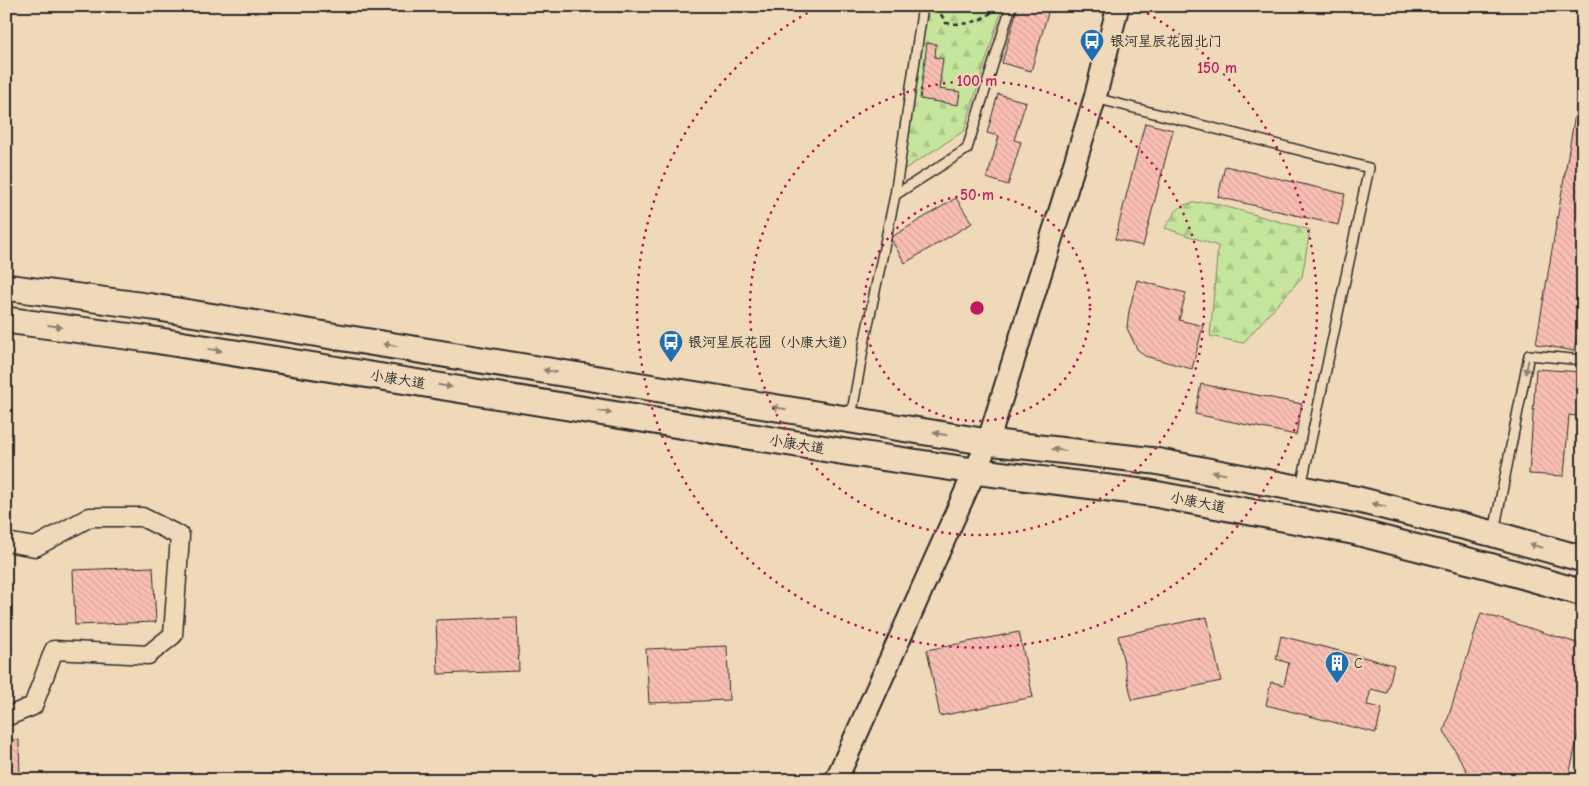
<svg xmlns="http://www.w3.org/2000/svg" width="1589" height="786" font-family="'Comic Neue','LXGW WenKai TC',sans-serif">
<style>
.forest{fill:url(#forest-firs);stroke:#788864}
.building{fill:url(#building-back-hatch);stroke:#2b2b2b}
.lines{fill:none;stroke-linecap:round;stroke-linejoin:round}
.service-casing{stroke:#2b2b2b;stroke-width:12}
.minor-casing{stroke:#2b2b2b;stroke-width:21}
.tertiary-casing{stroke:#2b2b2b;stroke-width:25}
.secondary-casing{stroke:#2b2b2b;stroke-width:29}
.path{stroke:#2b2b2b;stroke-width:2.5;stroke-dasharray:5 4;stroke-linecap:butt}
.service{stroke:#efd9b8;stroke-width:9}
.minor{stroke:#efd9b8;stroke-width:18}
.tertiary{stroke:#efd9b8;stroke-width:21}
.secondary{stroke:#efd9b8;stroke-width:25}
.oneway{fill:#8d8272}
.ring{fill:none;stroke:#c2185b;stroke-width:2.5;stroke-dasharray:2.5 5}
.labels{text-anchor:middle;stroke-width:4;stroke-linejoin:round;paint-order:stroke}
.poi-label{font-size:14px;fill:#2b2b2b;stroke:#efd9b8;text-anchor:start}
.street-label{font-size:14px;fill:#2b2b2b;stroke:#efd9b8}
.centre{fill:#c2185b;stroke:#efd9b8;stroke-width:2.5}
.ring-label{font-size:15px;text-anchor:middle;font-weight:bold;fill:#c2185b;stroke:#efd9b8;stroke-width:4;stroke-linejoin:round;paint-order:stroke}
</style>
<defs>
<pattern id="forest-firs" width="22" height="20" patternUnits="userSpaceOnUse" patternTransform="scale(1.25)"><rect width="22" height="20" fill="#c6e59c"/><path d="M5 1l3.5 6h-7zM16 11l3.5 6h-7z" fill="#aac587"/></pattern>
<pattern id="building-back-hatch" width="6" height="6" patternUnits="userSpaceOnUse" patternTransform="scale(1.25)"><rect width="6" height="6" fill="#fabfb4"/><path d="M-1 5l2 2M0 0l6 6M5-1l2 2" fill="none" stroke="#d6a49b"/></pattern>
</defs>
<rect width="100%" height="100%" fill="#efd9b8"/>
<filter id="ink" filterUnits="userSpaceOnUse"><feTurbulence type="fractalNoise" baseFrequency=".02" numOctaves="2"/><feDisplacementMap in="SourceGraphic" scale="10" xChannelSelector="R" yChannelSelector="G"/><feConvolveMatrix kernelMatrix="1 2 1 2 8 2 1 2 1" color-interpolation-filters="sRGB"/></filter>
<g filter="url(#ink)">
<g class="forest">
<polygon points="929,6 1003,6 964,131 897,174"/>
<path d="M1209,202l101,28 -8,47 -59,66 -33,-7 8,-90 -53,-18c15,-24 15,-25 44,-26z"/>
</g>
<g class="building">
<polygon points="1018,6 1050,6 1031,71 1002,63"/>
<polygon points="927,43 936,44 935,57 943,59 939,89 960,92 958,105 920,99"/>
<polygon points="1583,67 1583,300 1574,351 1536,344"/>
<polygon points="998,94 1026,102 1014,140 1021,142 1008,185 987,178 999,136 987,133"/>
<polygon points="1145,123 1173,130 1143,246 1115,239"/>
<polygon points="1225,166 1345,194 1338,225 1218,197"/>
<polygon points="956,198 972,223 905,263 890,238"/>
<polygon points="1137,280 1186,293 1179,320 1203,326 1192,369 1145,356 1137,349 1127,328 1129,311"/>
<polygon points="1536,369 1583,372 1583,417 1569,415 1564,476 1529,474"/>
<polygon points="1201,384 1302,404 1296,435 1195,414"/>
<polygon points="153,567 156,622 75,625 73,570"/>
<polygon points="1481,613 1577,643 1583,655 1583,713 1568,780 1472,780 1444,731"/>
<polygon points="517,617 519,671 438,674 436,620"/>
<polygon points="1207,617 1221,681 1132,700 1118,636"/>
<polygon points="1019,632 1033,697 940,716 927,650"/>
<polygon points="1281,636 1394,665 1387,693 1371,689 1367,705 1382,708 1376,733 1266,705 1271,682 1284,685 1289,663 1276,659"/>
<polygon points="727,646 729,700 649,703 646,649"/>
<polygon points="6,740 19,740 20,780 6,780"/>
</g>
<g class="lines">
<defs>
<g id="service">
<polyline points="1095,98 1369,168 1301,487"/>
<polyline points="895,195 967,149 1011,6"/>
<polyline points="851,417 865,339 895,195 923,6"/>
<polyline points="1494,532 1529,355 1583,360"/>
</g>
<polyline id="minor" points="6,542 35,547 90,517 142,517 180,536 173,635 148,655 54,650 33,706 6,717"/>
<polyline id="tertiary" points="836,780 988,442 1095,98 1118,6"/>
<g id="secondary">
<polyline points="6,287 153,307 988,442 1155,461 1359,500 1494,534 1583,559"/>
<polyline points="6,320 148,339 846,452 974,471 1149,493 1352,531 1489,566 1583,593"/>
</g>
</defs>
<use href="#service" class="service-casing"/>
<use href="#minor" class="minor-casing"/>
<use href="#tertiary" class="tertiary-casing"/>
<use href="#secondary" class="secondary-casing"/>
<path class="path" d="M939,6l-1,3 8,14c22,3 35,-1 52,-16"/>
<use href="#service" class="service"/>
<use href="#minor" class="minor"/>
<use href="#tertiary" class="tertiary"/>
<use href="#secondary" class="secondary"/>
</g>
<defs><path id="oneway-solid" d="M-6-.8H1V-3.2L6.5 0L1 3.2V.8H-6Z" transform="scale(1.25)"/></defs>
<g class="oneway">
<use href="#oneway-solid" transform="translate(55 326) rotate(8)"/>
<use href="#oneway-solid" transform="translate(390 345) rotate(-171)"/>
<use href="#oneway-solid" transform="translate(215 350) rotate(9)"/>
<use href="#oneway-solid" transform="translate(1527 367) rotate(101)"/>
<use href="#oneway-solid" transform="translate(550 371) rotate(-171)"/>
<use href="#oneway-solid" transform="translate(445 386) rotate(9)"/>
<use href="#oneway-solid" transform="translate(779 408) rotate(-171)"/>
<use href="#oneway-solid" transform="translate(605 412) rotate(9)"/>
<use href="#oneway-solid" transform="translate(940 434) rotate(-171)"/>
<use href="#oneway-solid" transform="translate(1059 450) rotate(-173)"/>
<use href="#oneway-solid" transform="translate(1219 473) rotate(-169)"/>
<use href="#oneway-solid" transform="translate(1379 505) rotate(-166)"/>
<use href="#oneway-solid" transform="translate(1536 546) rotate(-164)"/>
</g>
</g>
<g class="ring">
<circle cx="977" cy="308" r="113"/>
<circle cx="977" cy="308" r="227"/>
<path d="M1134 6A340 340 0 1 1 820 6"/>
</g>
<defs>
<symbol id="bus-pin" viewBox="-11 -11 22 30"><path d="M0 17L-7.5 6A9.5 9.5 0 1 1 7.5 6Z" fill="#1f6fb2" stroke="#efd9b8"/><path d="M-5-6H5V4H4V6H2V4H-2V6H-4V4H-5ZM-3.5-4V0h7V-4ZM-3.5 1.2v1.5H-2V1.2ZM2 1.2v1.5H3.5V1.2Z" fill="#fff"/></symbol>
<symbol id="building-pin" viewBox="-11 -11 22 30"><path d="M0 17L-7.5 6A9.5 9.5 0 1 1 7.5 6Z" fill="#1f6fb2" stroke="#efd9b8"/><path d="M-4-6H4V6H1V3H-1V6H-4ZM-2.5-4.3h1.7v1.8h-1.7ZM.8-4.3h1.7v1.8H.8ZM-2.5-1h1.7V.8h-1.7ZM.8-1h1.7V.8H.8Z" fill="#fff"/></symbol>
</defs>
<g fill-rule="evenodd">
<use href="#bus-pin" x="1078" y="27" width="28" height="38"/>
<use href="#bus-pin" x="657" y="328" width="28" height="38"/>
<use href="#building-pin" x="1323" y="649" width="28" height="38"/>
</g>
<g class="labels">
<g class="poi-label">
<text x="1110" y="46">银河星辰花园北门</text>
<text x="688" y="347">银河星辰花园（小康大道）</text>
<text x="1354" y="668">C</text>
</g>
<g class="street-label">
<text transform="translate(398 379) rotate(9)" y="5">小康大道</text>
<text transform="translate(797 444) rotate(9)" y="5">小康大道</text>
<text transform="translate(1198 502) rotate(11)" y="5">小康大道</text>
</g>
</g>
<circle cx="977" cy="308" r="8" class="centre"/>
<g class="ring-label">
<text x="1217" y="73">150 m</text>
<text x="977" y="86">100 m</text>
<text x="977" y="200">50 m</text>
</g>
<rect width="1589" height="786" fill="none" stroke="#efd9b8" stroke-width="25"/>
<rect x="12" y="12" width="1564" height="761" fill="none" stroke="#2b2b2b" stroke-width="2" filter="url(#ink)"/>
</svg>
